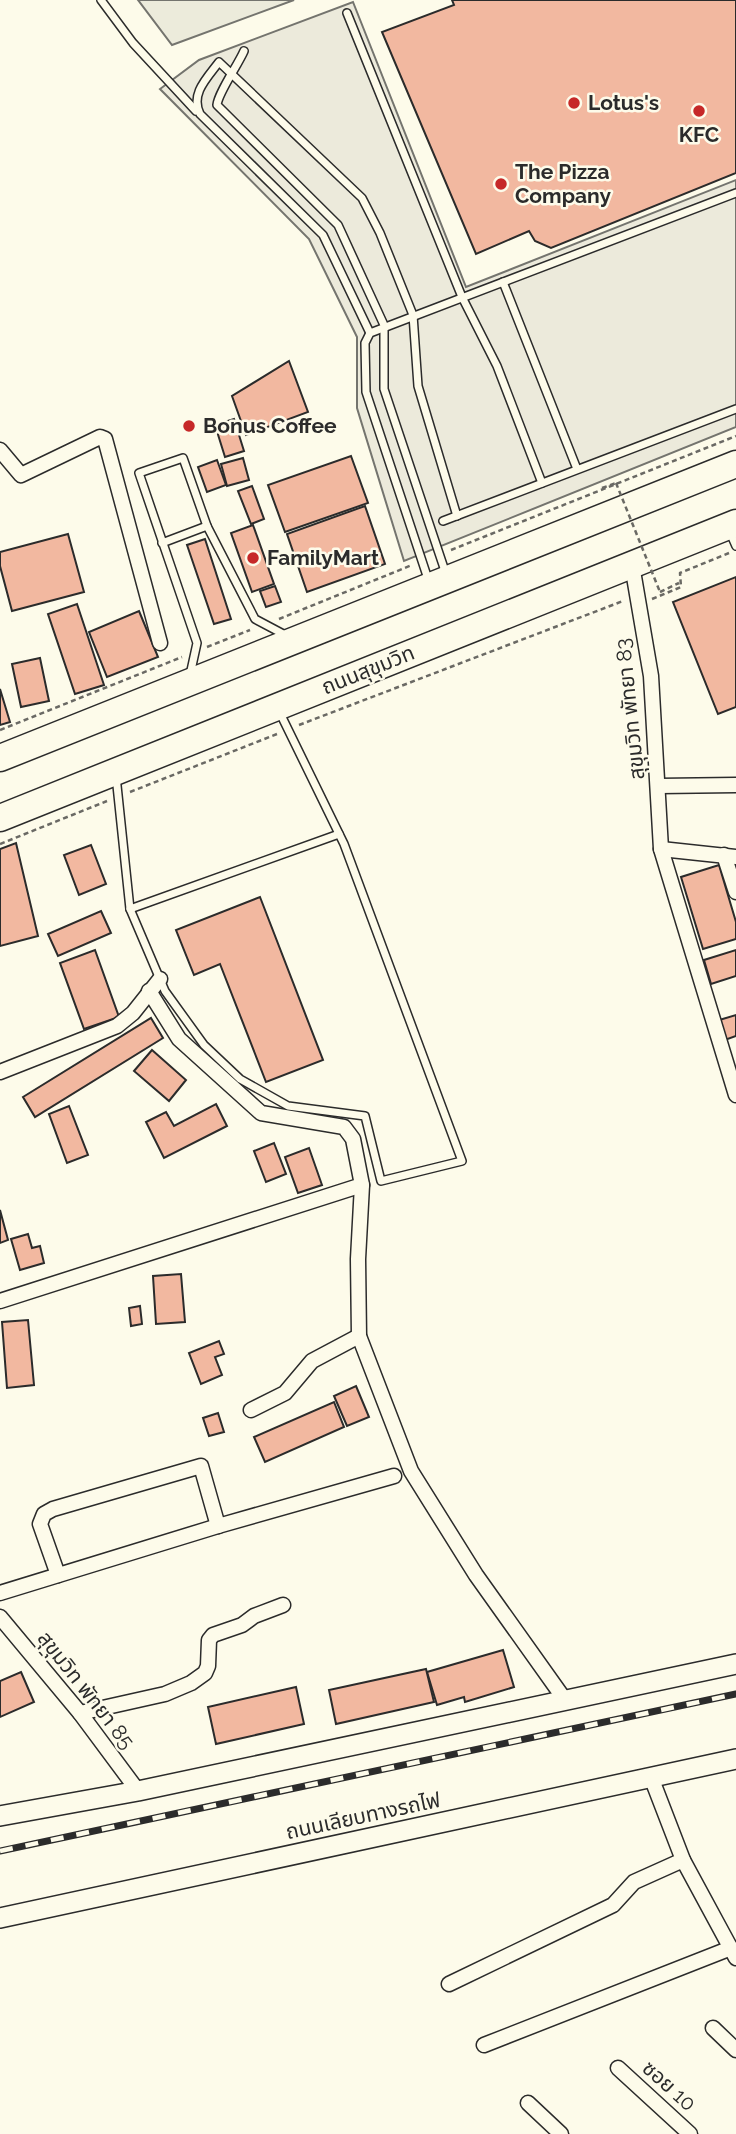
<svg xmlns="http://www.w3.org/2000/svg" width="736" height="2134" font-family="Raleway,'Noto Sans Thai',sans-serif">
<style>
.green{fill:#ecebdb;stroke:#74746e;stroke-width:2}
.parking{fill:#eceadb;stroke:#74746e;stroke-width:2}
.building{fill:#f2b8a0;stroke:#2b2b2b;stroke-width:2}
.lines{fill:none;stroke-linecap:round;stroke-linejoin:round}
.lane-casing{stroke:#2b2b2b;stroke-width:10}
.street-casing{stroke:#2b2b2b;stroke-width:17}
.secondary-casing{stroke:#2b2b2b;stroke-width:22}
.highway-casing{stroke:#2b2b2b;stroke-width:29}
.path{stroke:#6a6964;stroke-width:2.5;stroke-dasharray:5 3.5;stroke-linecap:butt}
.lane{stroke:#fdfbea;stroke-width:7}
.street{stroke:#fdfbea;stroke-width:14}
.secondary{stroke:#fdfbea;stroke-width:19}
.highway{stroke:#fdfbea;stroke-width:26}
.rail-casing{stroke:#2b2b2b;stroke-width:7}
.rail{stroke:#fdfbea;stroke-width:4.5;stroke-dasharray:13;stroke-linecap:butt}
.path-bridge{stroke:#6a6964;stroke-width:2.5;stroke-dasharray:5 3.5;stroke-linecap:butt}
.poi-dot{fill:#c62828;stroke:#fdfbea;stroke-width:2.5}
.labels{text-anchor:middle;stroke-width:5;stroke-linejoin:round;paint-order:stroke}
.poi-label{font-size:21px;font-weight:bold;fill:#2b2b2b;stroke:#fdfbea;text-anchor:start}
.street-label{font-size:21px;fill:#2b2b2b;stroke:#fdfbea}
</style>
<rect width="100%" height="100%" fill="#fdfbea"/>
<polygon class="green" points="138,0 294,0 172,45"/>
<polygon class="parking" points="353,2 466,287 736,180 736,427 404,561 357,408 357,337 309,239 160,89 199,60"/>
<g class="building">
<polygon points="452,0 736,0 736,173 551,248 535,241 529,231 476,254 382,32 454,5"/>
<polygon points="289,361 308,412 246,435 232,396"/>
<polygon points="234,419 244,451 225,457 215,425"/>
<polygon points="351,456 368,503 285,532 268,485"/>
<polygon points="243,458 249,480 227,486 221,464"/>
<polygon points="217,460 226,485 207,492 198,467"/>
<polygon points="252,486 264,519 251,524 238,491"/>
<polygon points="365,506 385,564 307,592 287,534"/>
<polygon points="253,525 274,584 252,592 231,533"/>
<polygon points="68,534 84,592 12,611 0,566 0,552"/>
<polygon points="205,539 231,619 214,624 187,545"/>
<polygon points="736,577 736,707 718,714 673,602"/>
<polygon points="275,586 281,602 266,607 260,591"/>
<polygon points="77,604 104,685 75,694 48,614"/>
<polygon points="139,611 158,657 107,677 89,632"/>
<polygon points="40,658 49,701 21,707 12,664"/>
<polygon points="0,689 10,722 0,725"/>
<polygon points="16,843 38,936 0,946 0,849"/>
<polygon points="91,845 106,884 79,895 64,855"/>
<polygon points="719,865 736,922 736,939 703,949 681,877"/>
<polygon points="260,897 323,1060 266,1082 220,964 194,975 176,930"/>
<polygon points="101,911 111,933 58,956 48,934"/>
<polygon points="95,950 119,1017 84,1029 60,963"/>
<polygon points="736,950 736,976 711,984 704,960"/>
<polygon points="736,1015 736,1036 722,1041 716,1021"/>
<polygon points="151,1018 163,1038 35,1117 23,1097"/>
<polygon points="152,1050 186,1080 169,1101 134,1071"/>
<polygon points="216,1104 227,1126 164,1158 146,1122 166,1112 174,1126"/>
<polygon points="69,1106 88,1155 67,1163 49,1114"/>
<polygon points="274,1143 286,1174 266,1182 254,1151"/>
<polygon points="309,1148 322,1185 298,1193 285,1157"/>
<polygon points="0,1210 8,1240 0,1243"/>
<polygon points="28,1234 32,1248 40,1246 44,1263 20,1270 11,1239"/>
<polygon points="181,1274 185,1322 156,1324 153,1276"/>
<polygon points="140,1306 142,1324 131,1326 129,1308"/>
<polygon points="28,1320 34,1385 7,1388 2,1322"/>
<polygon points="219,1341 224,1354 215,1357 222,1375 201,1384 189,1353"/>
<polygon points="356,1386 369,1417 347,1426 334,1396"/>
<polygon points="334,1402 344,1427 265,1462 254,1437"/>
<polygon points="218,1413 224,1432 209,1436 203,1418"/>
<polygon points="503,1650 514,1687 465,1702 464,1697 437,1705 427,1672"/>
<polygon points="426,1669 434,1702 336,1724 329,1690"/>
<polygon points="21,1672 34,1702 0,1717 0,1681"/>
<polygon points="296,1687 304,1724 216,1744 208,1707"/>
</g>
<g class="lines">
<defs>
<g id="lane">
<polyline points="101,0 133,43 196,111"/>
<polyline points="347,13 462,297 497,366 542,483"/>
<path d="M244,51c-6,14 -26,42 -27,54l121,120 46,100v64l62,185"/>
<polyline points="503,282 577,469"/>
<path d="M370,333l-47,-98 -123,-121c-10,-20 7,-36 19,-52l143,136 18,35 33,82 5,71 39,130"/>
<polyline points="443,521 736,409"/>
<polyline points="729,530 736,546"/>
<polyline points="162,543 207,526 255,619 287,636"/>
<polyline points="429,582 366,392 365,343 370,333 736,193"/>
<polyline points="190,675 197,643 139,473 183,458 207,526"/>
<polyline points="116,776 130,909 165,991 204,1045 240,1079 288,1106 365,1116 381,1181 462,1161 344,844 279,711"/>
<polyline points="130,909 339,834"/>
</g>
<g id="street">
<polyline points="0,450 21,475 100,437 105,439 160,643"/>
<polyline points="632,565 651,676 661,849 736,1095"/>
<polyline points="659,786 736,785"/>
<polyline points="661,849 736,857"/>
<polyline points="724,855 736,892"/>
<polyline points="0,1072 117,1026 133,1013 160,979"/>
<polyline points="362,1185 358,1259 359,1336 411,1471 476,1575 565,1700"/>
<polyline points="0,1301 362,1185 353,1139 344,1127 261,1113 179,1039 149,991"/>
<polyline points="251,1410 285,1393 312,1361 359,1336"/>
<polyline points="58,1575 40,1524 44,1514 53,1509 201,1466 218,1526"/>
<polyline points="0,1593 218,1526 394,1476"/>
<polyline points="0,1617 80,1713 138,1791"/>
<polyline points="80,1713 165,1694 191,1683 205,1673 208,1666 209,1640 213,1635 242,1625 254,1616 283,1605"/>
<polyline points="651,1777 683,1860 736,1958"/>
<polyline points="449,1984 613,1905 634,1882 683,1860"/>
<polyline points="713,2028 736,2050"/>
<polyline points="484,2045 731,1948"/>
<polyline points="618,2068 690,2134"/>
<polyline points="528,2103 561,2134"/>
</g>
<g id="secondary">
<polyline points="0,1816 138,1791 736,1664"/>
<polyline points="0,1918 736,1759"/>
</g>
<g id="highway">
<polyline points="0,758 736,464"/>
<polyline points="0,818 736,523"/>
</g>
</defs>
<use href="#lane" class="lane-casing"/>
<use href="#street" class="street-casing"/>
<use href="#secondary" class="secondary-casing"/>
<use href="#highway" class="highway-casing"/>
<g class="path">
<polyline points="602,488 616,483"/>
<polyline points="451,550 736,436"/>
<polyline points="660,592 679,583"/>
<polyline points="652,599 681,587 680,573 729,553"/>
<polyline points="279,619 412,565"/>
<polyline points="207,647 250,630"/>
<polyline points="299,725 623,601"/>
<polyline points="0,730 182,657"/>
<polyline points="130,792 277,734"/>
<polyline points="0,844 107,801"/>
</g>
<use href="#lane" class="lane"/>
<use href="#street" class="street"/>
<use href="#secondary" class="secondary"/>
<use href="#highway" class="highway"/>
<defs>
<polyline id="rail" points="0,1851 736,1694"/>
</defs>
<use href="#rail" class="rail-casing"/>
<use href="#rail" class="rail"/>
<polyline class="path-bridge" points="616,483 660,592"/>
</g>
<g class="poi-dot">
<circle cx="574" cy="103" r="7"/>
<circle cx="699" cy="111" r="7"/>
<circle cx="501" cy="184" r="7"/>
<circle cx="189" cy="426" r="7"/>
<circle cx="253" cy="558" r="7"/>
</g>
<g class="labels">
<g class="poi-label">
<text x="588" y="110">Lotus's</text>
<text x="699" y="142" text-anchor="middle">KFC</text>
<text x="515" y="179">The Pizza<tspan x="515" dy="24">Company</tspan></text>
<text x="203" y="433">Bonus Coffee</text>
<text x="267" y="565">FamilyMart</text>
</g>
<g class="street-label">
<text transform="translate(368 670) rotate(-22)" y="7">ถนนสุขุมวิท</text>
<text transform="translate(630 709) rotate(-96)" y="7">สุขุมวิท พัทยา 83</text>
<text transform="translate(86 1690) rotate(52)" y="7">สุขุมวิท พัทยา 85</text>
<text transform="translate(363 1816) rotate(-12)" y="7">ถนนเลียบทางรถไฟ</text>
<text transform="translate(669 2086) rotate(42)" y="7">ซอย 10</text>
</g>
</g>
</svg>
